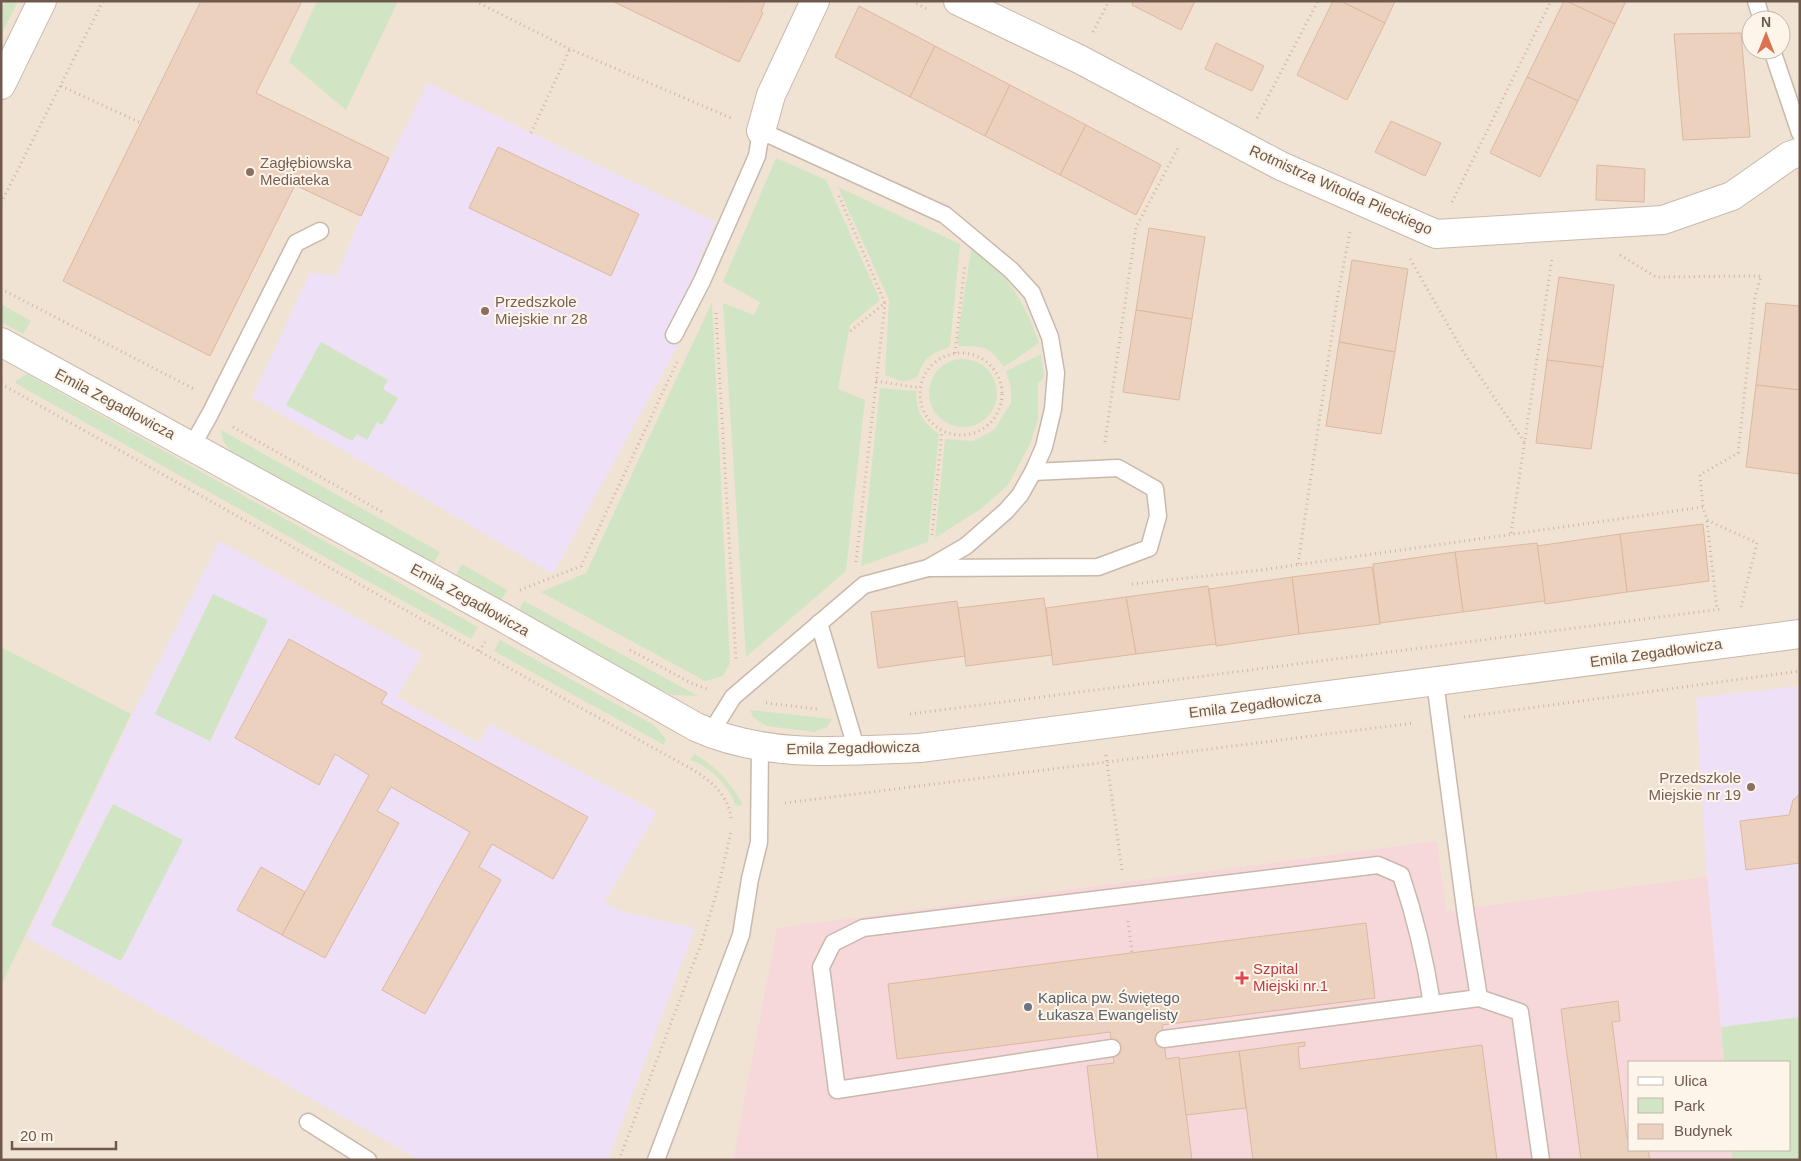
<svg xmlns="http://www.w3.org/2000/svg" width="1801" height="1161" font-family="Arial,sans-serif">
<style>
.residential{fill:#f0e3d3;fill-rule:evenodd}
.education{fill:#eee0f6}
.medical{fill:#f6d8db}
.green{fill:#d1e5c4}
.building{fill:#ecd1be;stroke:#ddb8a0}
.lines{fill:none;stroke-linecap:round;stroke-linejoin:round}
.service-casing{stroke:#c9b9ab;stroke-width:19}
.minor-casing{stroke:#c9b9ab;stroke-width:30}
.tertiary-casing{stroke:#c9b9ab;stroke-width:30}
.path{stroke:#d0b4a1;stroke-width:3;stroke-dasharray:1 4;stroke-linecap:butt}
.service{stroke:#fff;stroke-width:16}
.minor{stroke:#fff;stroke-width:28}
.tertiary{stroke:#fff;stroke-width:28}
.education-dot{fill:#8d6e63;stroke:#fdf5e9;stroke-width:2}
.health-dot{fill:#e0444e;stroke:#fdf5e9;stroke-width:2}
.worship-dot{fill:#6b7280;stroke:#fdf5e9;stroke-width:2}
.labels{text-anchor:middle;stroke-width:4;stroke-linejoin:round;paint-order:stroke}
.education-label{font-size:15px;fill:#785e54;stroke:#fdf5e9;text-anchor:start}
.street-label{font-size:15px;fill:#6f594c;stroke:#fdf5e9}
.health-label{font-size:15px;fill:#be3a42;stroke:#fdf5e9;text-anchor:start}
.worship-label{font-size:15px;fill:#5b616d;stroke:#fdf5e9;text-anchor:start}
</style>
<rect width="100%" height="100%" fill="#faf1e3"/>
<path class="residential" d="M1,1h1799v1016l-79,10 3,35h-94v88h101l1,10h-1731zM1751,20h30v30h-30z"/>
<g class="education">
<polygon points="428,83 716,222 689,286 665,335 678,345 553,574 252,397 310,273 337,275 361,216"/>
<polygon points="219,541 422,654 397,697 479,743 490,724 657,812 604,903 624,912 695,928 608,1160 419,1160 26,937 133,713"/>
<polygon points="1800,686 1800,1017 1721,1027 1707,877 1696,698"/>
</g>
<polygon class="medical" points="1437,841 1446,911 1707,877 1724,1062 1630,1062 1630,1150 1731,1150 1732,1160 733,1160 777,928"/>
<g class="green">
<polygon points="5,1 16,1 17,3 1,35 1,10"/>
<polygon points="317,1 398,1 346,110 289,62"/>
<polygon points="776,158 826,180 880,300 850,325 838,389 865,400 846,571 746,657 723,303 754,315 760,302 723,282"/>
<path d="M838,187l122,57 -10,103c-19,6 -26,11 -33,30l-13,5 -19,-7 4,-75z"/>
<path d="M971,250c7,4 14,8 20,13 22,19 39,53 48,80l-35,24c-17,-22 -17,-20 -45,-21l-2,-5z"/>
<polygon points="712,302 730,663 723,676 705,681 541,592 586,573"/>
<polygon points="1,304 31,321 23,334 1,322"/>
<polygon points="321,342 388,380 383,389 398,398 382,425 377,422 367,440 357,434 352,441 286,405"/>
<polygon points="1041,354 1044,377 1038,383 1038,419 1030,444 1008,485 982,508 935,538 945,439 973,441 994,430 1011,403 1011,388 1006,371"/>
<circle cx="963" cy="393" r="34"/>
<polygon points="27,374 478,627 471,639 15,383 17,380"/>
<path d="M880,388l36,3c0,20 6,31 23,43l-11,108 -67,24z"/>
<polygon points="221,430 440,552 433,564 231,451 223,441"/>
<polygon points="462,564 507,590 500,602 455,577"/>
<polygon points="213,594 268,620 210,741 155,714"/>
<polygon points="524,601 698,696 673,695 653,687 518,612"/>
<polygon points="500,640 654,725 666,739 664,745 494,651"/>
<polygon points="1,647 131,714 1,986"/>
<polygon points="750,710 832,719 827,727 814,732 766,726 753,717"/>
<path d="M694,754c22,12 37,29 49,51l-7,1c-7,-20 -25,-39 -46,-46z"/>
<polygon points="113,804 183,840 121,961 51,925"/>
<polygon points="1800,1017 1800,1160 1732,1160 1731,1150 1790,1150 1790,1062 1724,1062 1721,1027"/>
</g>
<g class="building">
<polygon points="201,1 302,1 256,93 389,158 361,216 295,185 210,356 63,281"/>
<polygon points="612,1 740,2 765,1 761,12 763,13 739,62"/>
<polygon points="1133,1 1195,1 1181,30 1132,5"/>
<polygon points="1333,1 1341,1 1385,23 1347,100 1297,75"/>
<polygon points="1341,1 1395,1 1385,23"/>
<polygon points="1564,1 1567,1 1615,24 1578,101 1527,77"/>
<polygon points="1567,1 1626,1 1615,24"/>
<polygon points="859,6 935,46 910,97 835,57"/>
<polygon points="1741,33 1750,137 1683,140 1674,34"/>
<polygon points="1216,43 1264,66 1252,91 1205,69"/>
<polygon points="935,46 1010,85 985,136 910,97"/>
<polygon points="1527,77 1578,101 1540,177 1490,153"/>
<polygon points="1010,85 1086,125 1060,175 985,136"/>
<polygon points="1391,121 1441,143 1425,176 1375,152"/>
<polygon points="1086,125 1161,165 1136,215 1060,175"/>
<polygon points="498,147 639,214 611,276 469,208"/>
<polygon points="1597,165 1645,169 1644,202 1596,200"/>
<polygon points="1149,228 1205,237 1192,319 1136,310"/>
<polygon points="1352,260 1408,269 1395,352 1339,342"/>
<polygon points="1559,277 1614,285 1603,367 1547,360"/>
<polygon points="1766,303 1800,306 1800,390 1756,385"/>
<polygon points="1136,310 1192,319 1179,400 1123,392"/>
<polygon points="1339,342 1395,352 1381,434 1326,426"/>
<polygon points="1547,360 1603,367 1591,449 1536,443"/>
<polygon points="1756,385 1800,390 1800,474 1746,467"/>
<polygon points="1703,524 1709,581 1627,592 1620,534"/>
<polygon points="1620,534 1627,592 1545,604 1537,546"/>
<polygon points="1537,543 1545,601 1463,612 1455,552"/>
<polygon points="1455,552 1463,612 1380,623 1373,564"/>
<polygon points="1372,567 1380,624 1299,634 1292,577"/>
<polygon points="1292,577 1299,634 1216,646 1209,589"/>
<polygon points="1208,586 1216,644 1136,654 1126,597"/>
<polygon points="1126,597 1136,654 1053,665 1046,608"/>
<polygon points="1044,598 1052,655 966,666 958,608"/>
<polygon points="957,601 965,656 878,668 871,612"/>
<polygon points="289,639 387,693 381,703 588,817 553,879 492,844 479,867 501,880 425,1014 382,990 470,832 391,787 377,811 399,823 325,958 282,935 369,775 335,754 319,785 235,738"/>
<polygon points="1800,794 1800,863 1746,870 1740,821 1789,815 1793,800"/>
<polygon points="261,867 305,892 282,935 237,910"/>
<polygon points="1366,923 1375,998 1162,1025 1166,1059 1179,1057 1192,1160 1098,1160 1087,1066 1114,1063 1110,1032 897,1059 888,984"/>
<polygon points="1618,1001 1620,1021 1612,1022 1627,1138 1630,1138 1630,1150 1648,1150 1650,1160 1581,1160 1561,1009"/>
<polygon points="1305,1042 1305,1046 1298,1047 1300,1069 1482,1045 1497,1160 1253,1160 1239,1051"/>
<polygon points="1239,1051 1246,1108 1186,1115 1179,1059"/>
</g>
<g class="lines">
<defs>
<g id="service">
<polyline points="1756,1 1762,20"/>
<polyline points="1772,50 1800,133"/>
<polyline points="674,335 702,281 757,156 761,131 945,215 1011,270 1032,293 1050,337 1056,373 1053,409 1044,447 1033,472 1020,495 1006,511 966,546 928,568 864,585 733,697 710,734"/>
<polyline points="192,446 210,414 296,243 320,231"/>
<polyline points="928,568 1098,567 1149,548 1158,516 1155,489 1118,468 1033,472"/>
<polyline points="819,623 857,751"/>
<polyline points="1435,682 1466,916 1479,998 1520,1012 1541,1160"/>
<polyline points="1164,1039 1479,998"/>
<path d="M1112,1048l-275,42 -16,-123 12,-24 30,-15 515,-63 23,10c15,44 24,83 31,129"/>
<polyline points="308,1122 368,1160"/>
<polyline points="656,1160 741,935 750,879 759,842 760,747"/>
</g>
<g id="minor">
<polyline points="958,1 1079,59 1281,166 1436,234 1663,220 1732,196 1789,156 1800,152"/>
<polyline points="761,131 771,95 815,1"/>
<path d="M1,342l501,275 194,110c70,32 149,24 224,21l880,-114"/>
</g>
<polyline id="tertiary" points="1,85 42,1"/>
</defs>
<use href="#service" class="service-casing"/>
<use href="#minor" class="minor-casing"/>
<use href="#tertiary" class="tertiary-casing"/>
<g class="path">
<polyline points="475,1 570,49 731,118"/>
<polyline points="912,1 927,9"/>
<polyline points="1093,32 1109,1"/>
<polyline points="61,86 141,123"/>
<polyline points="1257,118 1318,1"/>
<polyline points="531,133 570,49"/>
<polyline points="839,196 885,303 848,333"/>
<polyline points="1452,202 1551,1"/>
<polyline points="1,203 103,1"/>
<polyline points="1620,255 1656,277 1761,276 1755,297 1738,453 1700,475 1703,507"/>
<polyline points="1410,259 1464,353 1525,443"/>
<polyline points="1,289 194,389"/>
<polyline points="716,313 736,661"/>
<circle cx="961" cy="394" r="41"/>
<polyline points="955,353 965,264"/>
<polyline points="876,381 920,388"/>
<path d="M1,384l551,308 138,76c20,12 38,26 41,50"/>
<polyline points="233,427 384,513"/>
<polyline points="1105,442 1136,227 1178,148"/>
<polyline points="1707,521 1717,610"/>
<polyline points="1511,533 1552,258"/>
<polyline points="932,535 942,431"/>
<polyline points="856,562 885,303"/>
<polyline points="1298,564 1338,294 1350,232"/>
<polyline points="1132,584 1261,570 1703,507 1707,520 1757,543 1741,607"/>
<polyline points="520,590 581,566 678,360"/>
<polyline points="630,650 691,683 707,689"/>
<polyline points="479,651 485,642"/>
<polyline points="766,703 817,709"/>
<polyline points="910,714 1722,609"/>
<polyline points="1464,717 1800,671"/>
<polyline points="1106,755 1122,870"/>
<polyline points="785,803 1414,723"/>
<polyline points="1128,921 1132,952"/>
<polyline points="619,1160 702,941 718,888 731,832"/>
</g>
<use href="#service" class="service"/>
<use href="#minor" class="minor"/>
<use href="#tertiary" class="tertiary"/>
</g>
<g class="education-dot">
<circle cx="250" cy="172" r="5"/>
<circle cx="485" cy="311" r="5"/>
<circle cx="1751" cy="787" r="5"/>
</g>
<path class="health-dot" d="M1239.5 970.5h5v5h5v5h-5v5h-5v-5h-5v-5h5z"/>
<circle class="worship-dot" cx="1028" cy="1007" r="5"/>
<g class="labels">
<g class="education-label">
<text x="260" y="168">Zagłębiowska<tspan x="260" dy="17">Mediateka</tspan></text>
<text x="495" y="307">Przedszkole<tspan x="495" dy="17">Miejskie nr 28</tspan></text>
<text x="1741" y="783" text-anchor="end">Przedszkole<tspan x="1741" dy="17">Miejskie nr 19</tspan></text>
</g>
<g class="street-label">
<text transform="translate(1341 190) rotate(24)" y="5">Rotmistrza Witolda Pileckiego</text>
<text transform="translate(115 404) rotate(28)" y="5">Emila Zegadłowicza</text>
<text transform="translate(470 600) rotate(29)" y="5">Emila Zegadłowicza</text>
<text transform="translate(1656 653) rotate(-8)" y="5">Emila Zegadłowicza</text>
<text transform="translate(1255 705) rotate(-7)" y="5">Emila Zegadłowicza</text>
<text transform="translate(853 748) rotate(-1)" y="5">Emila Zegadłowicza</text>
</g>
<g class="health-label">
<text x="1253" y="974">Szpital<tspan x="1253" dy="17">Miejski nr.1</tspan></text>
</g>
<g class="worship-label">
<text x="1038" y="1003">Kaplica pw. Świętego<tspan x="1038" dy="17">Łukasza Ewangelisty</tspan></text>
</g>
</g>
<rect width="1801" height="1161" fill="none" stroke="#6f594c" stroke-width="5"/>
<rect x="1628" y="1061" width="162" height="90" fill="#fdf5e9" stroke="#c4b7aa"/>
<rect x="1638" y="1077" width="25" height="8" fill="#ffffff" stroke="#c4b7aa"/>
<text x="1674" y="1086" font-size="15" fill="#6f594c">Ulica</text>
<rect x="1638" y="1098" width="25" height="15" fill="#d1e5c4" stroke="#c4b7aa"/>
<text x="1674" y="1111" font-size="15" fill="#6f594c">Park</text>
<rect x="1638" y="1124" width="25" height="15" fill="#ecd1be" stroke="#c4b7aa"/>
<text x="1674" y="1136" font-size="15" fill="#6f594c">Budynek</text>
<g transform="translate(1766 35)"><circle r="24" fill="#fdf5e9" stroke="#c4b7aa"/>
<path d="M0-4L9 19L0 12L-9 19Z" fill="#d87354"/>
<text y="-8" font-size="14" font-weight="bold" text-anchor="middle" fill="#6f594c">N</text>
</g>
<path d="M12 1141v8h104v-8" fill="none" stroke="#6f594c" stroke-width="2.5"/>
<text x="20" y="1141" font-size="15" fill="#6f594c" stroke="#fdf5e9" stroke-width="4" paint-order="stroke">20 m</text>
</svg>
